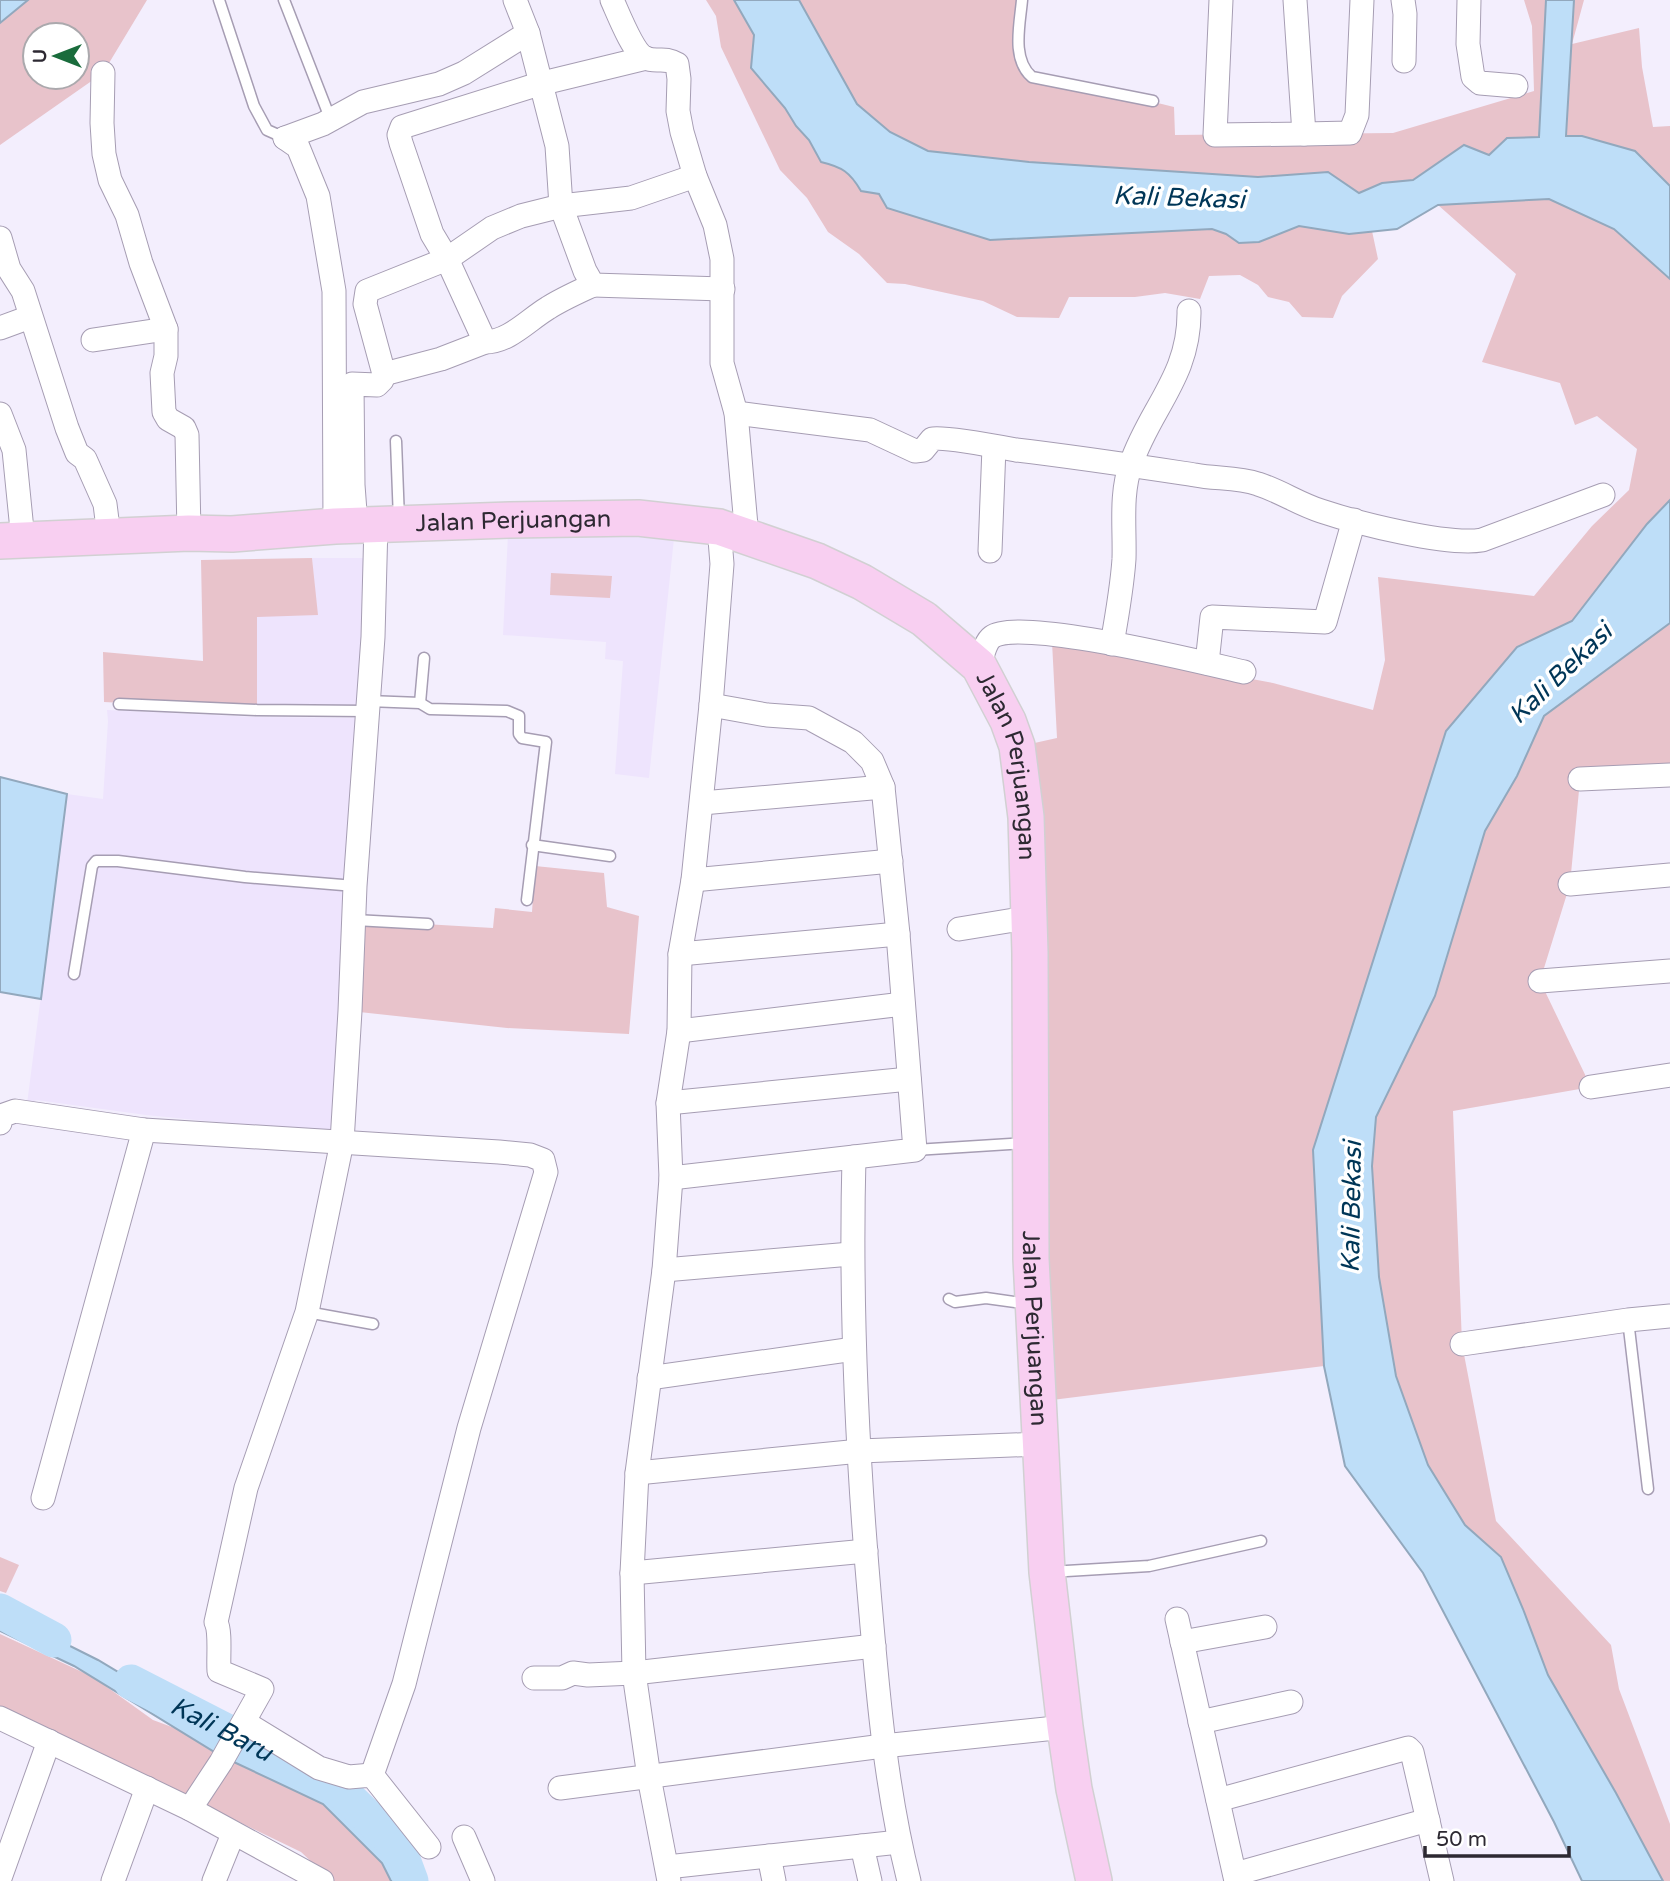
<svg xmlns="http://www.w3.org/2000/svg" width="1670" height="1881" font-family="'Varela Round',sans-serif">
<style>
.built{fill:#eee4fd}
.green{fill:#e8c3cb;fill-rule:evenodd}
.water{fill:#bedef8;stroke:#92a8bd;stroke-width:2}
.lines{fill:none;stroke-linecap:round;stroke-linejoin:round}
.river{stroke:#bedef8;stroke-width:35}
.lane-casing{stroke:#a69db3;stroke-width:13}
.street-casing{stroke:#a69db3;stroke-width:25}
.primary-casing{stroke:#d1d0d2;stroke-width:38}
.lane{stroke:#fff;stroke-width:10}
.street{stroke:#fff;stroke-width:23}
.primary{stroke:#f8cff1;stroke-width:35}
.labels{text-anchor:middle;stroke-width:7;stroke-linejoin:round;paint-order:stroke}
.street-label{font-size:24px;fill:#2d2932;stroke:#fff}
.water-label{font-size:26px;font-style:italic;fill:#003657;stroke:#fff}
</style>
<rect width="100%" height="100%" fill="#f3eefd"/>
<g class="built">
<polygon points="508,534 674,538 649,778 615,774 623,661 605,659 606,642 503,635"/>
<polygon points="312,558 375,558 367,711 257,710 257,616 317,615"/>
<polygon points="107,710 254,717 360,718 338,1134 146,1115 36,1100 27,1104 67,794 103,799 108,721"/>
</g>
<g class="green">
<path d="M28,0h119l-44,73 -103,72v-122zM35,35h42v42h-42z"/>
<path d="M706,0h28l20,35 -3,33 34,40 11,18 13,13 12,23c20,5 29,10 40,29l18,3 111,46 222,-11 14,5 13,9 20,-1 40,-16 50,8 23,-3 6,28 -36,37 -9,22 -31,-1 -13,-15 -21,-5 -10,-12 -18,-10 -31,1 -9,23 -35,-6 -30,4h-66l-10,21 -42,-1 -34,-16 -78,-17 -18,-1 -28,-29 -31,-22 -21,-34 -27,-28 -59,-123 -5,-31z"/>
<polygon points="799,0 1022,0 1024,70 1174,107 1175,135 1393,133 1534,91 1532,26 1524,0 1584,0 1572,44 1639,28 1642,67 1653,127 1670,126 1670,186 1635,151 1489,155 1464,145 1413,180 1382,183 1359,193 1328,172 1258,177 1029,162 928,151 890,132 857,104"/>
<polygon points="1549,199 1614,229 1670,279 1670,500 1647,524 1572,621 1517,647 1446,731 1313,1150 1324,1366 1052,1400 1021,746 1057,738 1052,642 1273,683 1373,710 1385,660 1378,577 1534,596 1592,526 1629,490 1637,449 1597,416 1575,425 1560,383 1482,362 1516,274 1438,205"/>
<polygon points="312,558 318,615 257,617 257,710 104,702 103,652 203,661 201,560"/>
<polygon points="551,573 612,576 610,598 550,595"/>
<polygon points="1670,623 1670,774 1580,780 1570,884 1540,981 1591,1087 1453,1111 1462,1344 1496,1521 1611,1645 1619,1689 1670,1824 1670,1881 1663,1881 1616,1793 1548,1675 1523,1609 1501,1557 1465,1525 1428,1466 1396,1376 1379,1277 1372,1166 1376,1117 1435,996 1485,831 1517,776 1544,716"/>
<polygon points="535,866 604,873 607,907 639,916 629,1034 507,1028 350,1011 355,920 493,928 495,908 532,912"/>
<polygon points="0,1557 19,1565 6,1593 0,1591"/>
<polygon points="0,1634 93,1677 153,1720 180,1730 348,1814 386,1865 392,1881 332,1881 301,1852 0,1706"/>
</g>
<g class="water">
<polygon points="0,0 28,0 0,23"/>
<path d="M734,0h65l58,104 33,28 38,19 101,11 229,15 70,-5 31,21 23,-10 31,-3 51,-35 25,10 18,-17 32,-1 7,-137h28l-8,136h16l53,15 35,35v93l-56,-50 -65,-30 -111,6 -41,24 -48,5 -50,-8 -40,16 -20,1 -13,-9 -14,-5 -222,11 -103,-32 -8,-14 -18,-3c-11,-19 -19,-24 -40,-29l-12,-22 -13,-14 -11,-18 -34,-40 3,-33z"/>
<polygon points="1670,500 1670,623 1544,716 1517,776 1485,831 1435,996 1376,1117 1372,1166 1379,1277 1396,1376 1428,1465 1465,1525 1501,1557 1523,1609 1548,1675 1616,1793 1663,1881 1582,1881 1554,1822 1423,1573 1345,1466 1324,1366 1313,1150 1446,731 1517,647 1572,621 1647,524"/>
<polygon points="0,777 67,794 41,999 0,992"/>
<polygon points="0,1611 98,1660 215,1730 301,1768 357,1813 404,1863 413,1881 391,1881 382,1863 323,1804 221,1756 74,1666 0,1631"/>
</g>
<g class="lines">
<g class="river">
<polyline points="0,1611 54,1640"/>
<path id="s1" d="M131,1682l208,107 59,57 13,35"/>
</g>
<defs>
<g id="lane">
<polyline points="219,0 254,106 267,130 285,138"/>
<polyline points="284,0 330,118"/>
<path d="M1022,0c-2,24 -11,59 10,77l121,24"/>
<polyline points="396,441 399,520"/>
<polyline points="368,701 420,703 430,709 507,711 519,716 519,734 522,738 546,742 527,900"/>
<polyline points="420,703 424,658"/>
<polyline points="119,704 257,710 367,711"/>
<polyline points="532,845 610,856"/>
<polyline points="355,920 428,924"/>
<polyline points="74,974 92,866 96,861 118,861 245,877 355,886"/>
<polyline points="915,1150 1027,1143"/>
<polyline points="949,1299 955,1302 986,1298 1029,1304"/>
<polyline points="307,1312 373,1324"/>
<polyline points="1628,1320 1648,1489"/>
<polyline points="1050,1572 1149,1566 1261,1541"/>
</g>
<g id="street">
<polyline points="515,0 528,33 557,146 561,206 585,271 593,285 723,289"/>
<path d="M612,0c6,13 21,52 33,58 12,5 19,-2 32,6l2,15 -1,32 4,21 13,44 20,49 7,34v104l14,50 11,124"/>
<polyline points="1221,0 1215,135 1304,134 1295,0"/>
<polyline points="1403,0 1405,14 1404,61"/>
<polyline points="1469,0 1468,44 1473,77 1480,83 1516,86"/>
<polyline points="103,73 102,123 104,154 110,180 127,215 141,263 166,329 166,356 162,373 164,412 168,419 184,428 187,435 189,533"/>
<polyline points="1304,134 1350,133 1357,115 1362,0"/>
<polyline points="285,138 298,147 318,196 334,291 335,526"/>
<polyline points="285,138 323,124 363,102 439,84 464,73 528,33"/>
<polyline points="0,238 9,269 23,291 67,428 77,453 85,459 105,504 109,536"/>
<path d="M593,285c-15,7 -31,14 -45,23 -20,12 -39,34 -63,34l-38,-83 -15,-25 -31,-91 -2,-8 3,-8 137,-43 107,-26"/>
<polyline points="0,328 30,317"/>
<polyline points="93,340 166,329"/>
<polyline points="384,374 441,359 485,342"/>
<path d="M736,413l134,17 45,21 8,-1 9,-11c11,-3 68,8 84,11 60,7 119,16 179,25 20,4 43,2 63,9 22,7 41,20 63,27 36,12 126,35 161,29l121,-45"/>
<polyline points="0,414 14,450 23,540"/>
<polyline points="356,525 353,485 352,384 377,385 382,380 384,374 365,304 367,291 447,259 492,228 521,216 561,206 631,198 695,176"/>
<polyline points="990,551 994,447"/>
<path d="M1112,644c5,-28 10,-56 12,-85 1,-31 -4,-65 7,-95 19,-56 59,-88 58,-153"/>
<polyline points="1207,663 1212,617 1325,622 1354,520"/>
<path d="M979,666c3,-8 6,-24 13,-29 27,-20 213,26 252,35"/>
<polyline points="1580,779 1670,775"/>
<polyline points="702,803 883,787"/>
<polyline points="693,880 891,861"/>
<polyline points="1570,884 1670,875"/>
<polyline points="959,929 1027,918"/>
<polyline points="680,954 898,934"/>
<polyline points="1540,981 1670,971"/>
<polyline points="679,1031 903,1004"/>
<polyline points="1591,1087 1670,1075"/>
<polyline points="668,1103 909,1079"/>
<polyline points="0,1123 1,1116 15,1111 144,1130 499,1152 530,1155 543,1160 546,1172 469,1428 404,1684 372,1775"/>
<path d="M854,1157c-4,149 3,298 16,446 8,93 16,187 39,278"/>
<polyline points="671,1178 915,1150 898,934 883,787 872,761 853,742 809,718 767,715 711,705"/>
<polyline points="664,1270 851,1254"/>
<polyline points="1462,1344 1628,1320 1670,1316"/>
<polyline points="649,1378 854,1349"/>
<polyline points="637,1473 860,1451 1040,1444"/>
<polyline points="43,1498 144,1130"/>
<polyline points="632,1573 866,1551"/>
<polyline points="1177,1619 1236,1881"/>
<polyline points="1182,1642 1265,1627"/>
<polyline points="534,1678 562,1678 573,1673 588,1675 634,1673 874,1646"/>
<polyline points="0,1718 190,1809 322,1881"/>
<polyline points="244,1722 319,1768 349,1777 372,1775 429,1847"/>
<polyline points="1200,1722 1291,1702"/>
<polyline points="560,1788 883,1746 1065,1727"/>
<polyline points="1218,1800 1408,1748 1412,1752 1442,1881"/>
<path d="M190,1809l31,-47 41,-73 -43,-18c-1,-13 2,-39 -3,-49l30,-134 61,-176 35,-170 8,-131 5,-125 18,-249 3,-113"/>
<polyline points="464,1837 483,1881"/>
<polyline points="862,1846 870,1881"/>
<polyline points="769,1856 774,1881"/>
<polyline points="667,1867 899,1842"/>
<polyline points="1235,1874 1428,1820"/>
<polyline points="0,1878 49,1741"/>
<polyline points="113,1881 147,1788"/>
<polyline points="214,1881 233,1834"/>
<polyline points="669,1881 649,1777 634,1673 632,1573 637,1473 664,1270 671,1178 668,1103 679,1031 680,954 693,880 711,705 722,564 719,527"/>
</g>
<g id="primary">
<path id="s2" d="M0,541l189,-8 43,1 103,-8 175,-6 128,-2 81,9 98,34 45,21 62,37 55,47 29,55 9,25 9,71 4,136 1,306 16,313 18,155 9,62 20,92"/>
</g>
</defs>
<use href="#lane" class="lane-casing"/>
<use href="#street" class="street-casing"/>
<use href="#primary" class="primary-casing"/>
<use href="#lane" class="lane"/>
<use href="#street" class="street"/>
<use href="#primary" class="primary"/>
</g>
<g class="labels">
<g class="street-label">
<text dy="8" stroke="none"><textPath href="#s2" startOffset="514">Jalan Perjuangan</textPath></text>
<text dy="8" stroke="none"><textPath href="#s2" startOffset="1124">Jalan Perjuangan</textPath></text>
<text dy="8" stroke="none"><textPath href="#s2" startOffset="1690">Jalan Perjuangan</textPath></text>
</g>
<g class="water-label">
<text transform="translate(1179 197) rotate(2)" y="9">Kali Bekasi</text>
<text transform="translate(1560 673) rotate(-44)" y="9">Kali Bekasi</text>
<text transform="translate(1351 1207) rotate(-89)" y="9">Kali Bekasi</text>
<text dy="9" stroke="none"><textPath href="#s1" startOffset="102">Kali Baru</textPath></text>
</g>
</g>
<g transform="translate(56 56) rotate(270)"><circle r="33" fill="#ffffff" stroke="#aba9ad" stroke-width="2"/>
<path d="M0-5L12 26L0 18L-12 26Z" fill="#1a6c3c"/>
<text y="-10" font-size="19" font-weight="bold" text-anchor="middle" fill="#2d2932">U</text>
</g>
<path d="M1425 1846v10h144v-10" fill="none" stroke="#2d2932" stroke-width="3.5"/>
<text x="1436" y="1846" font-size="21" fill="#2d2932" stroke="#ffffff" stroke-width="5" paint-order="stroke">50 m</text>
</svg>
